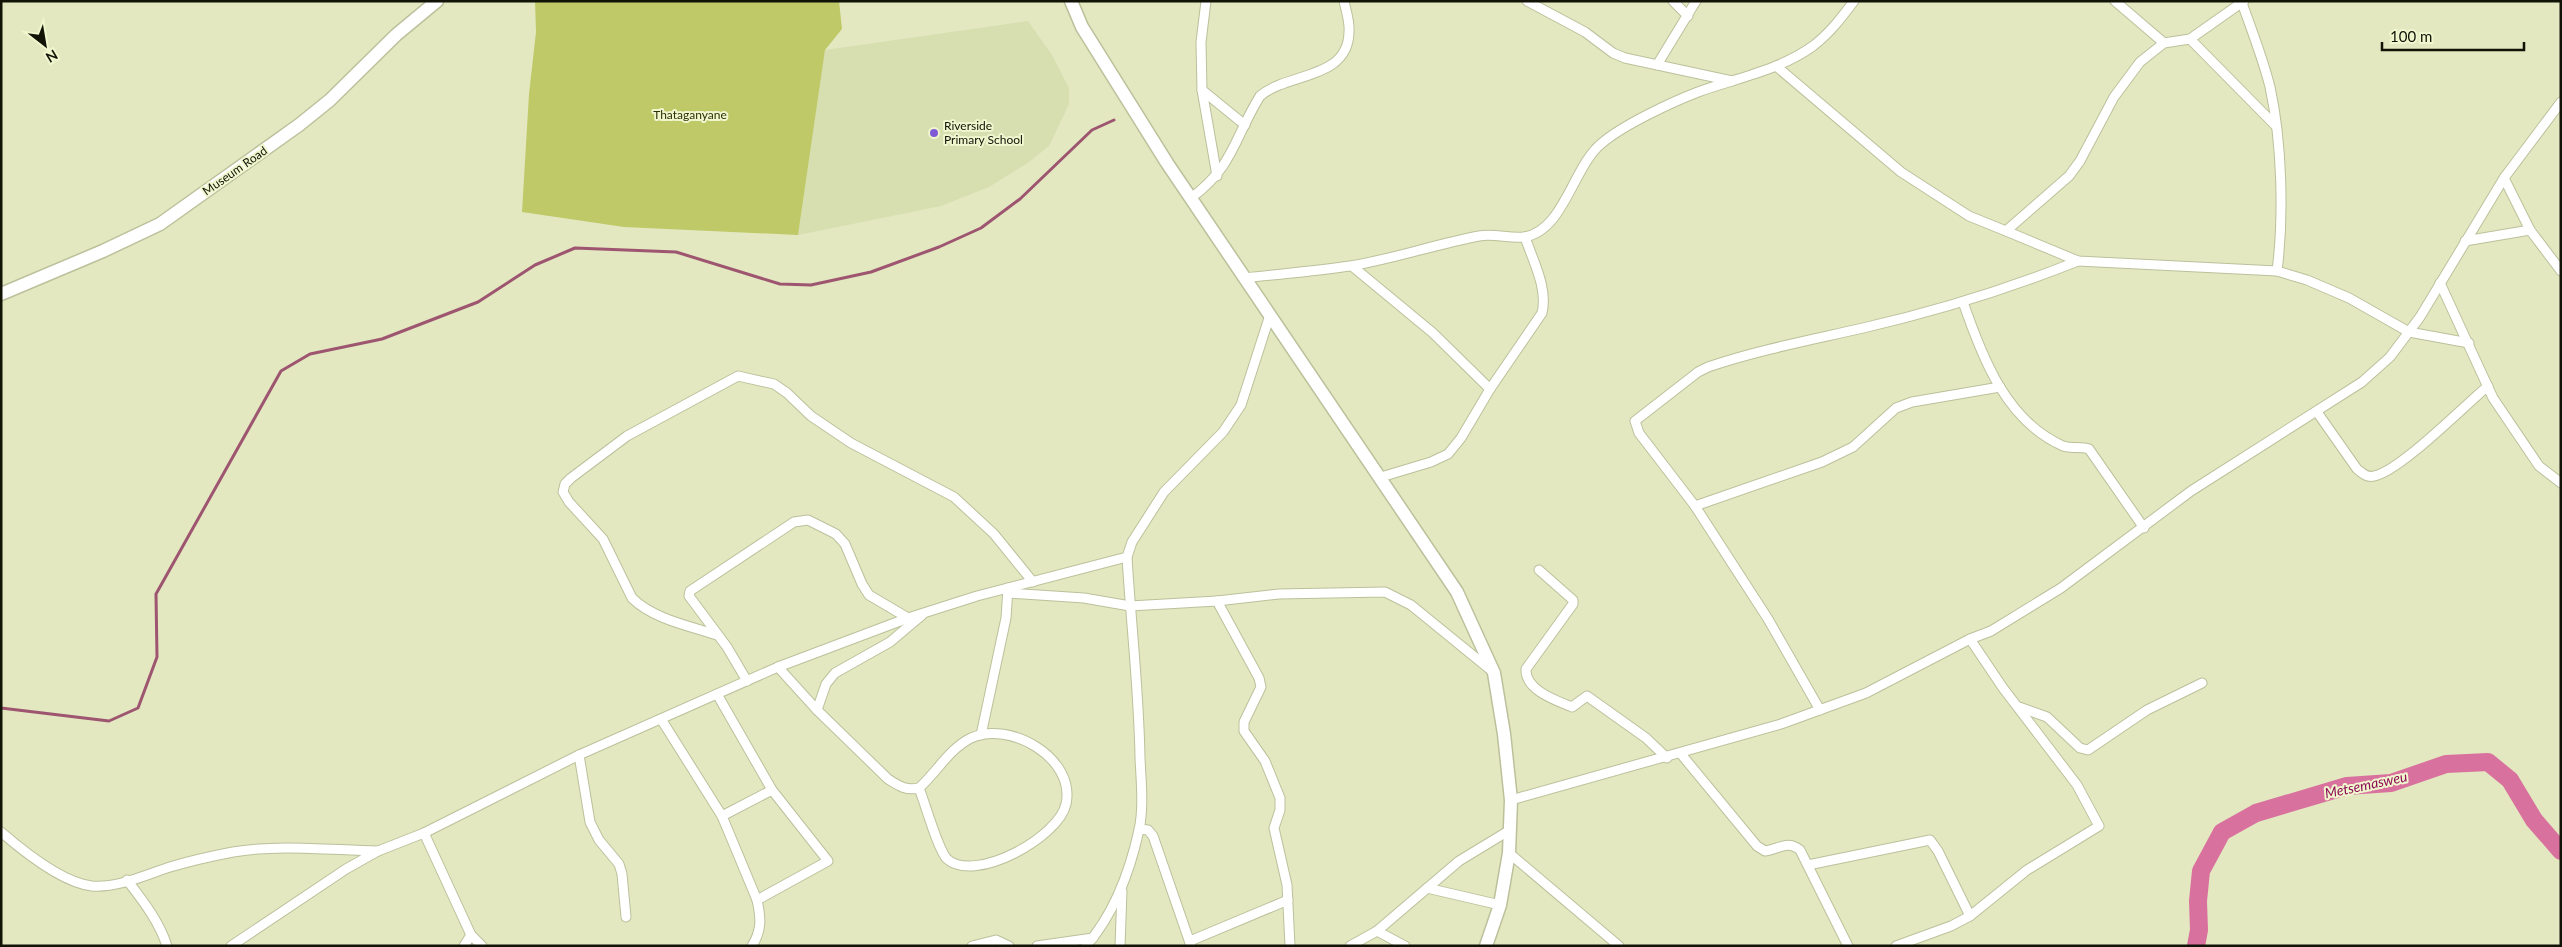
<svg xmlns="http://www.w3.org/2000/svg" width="2562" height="947" font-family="Lato,sans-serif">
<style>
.built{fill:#d7deb0}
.green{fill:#bfc967}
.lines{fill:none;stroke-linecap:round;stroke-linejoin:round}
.stream{stroke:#9d5570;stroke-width:3}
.river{stroke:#d9719e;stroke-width:18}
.street-casing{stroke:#bcc19b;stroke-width:11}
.secondary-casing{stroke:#bcc19b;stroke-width:15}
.street{stroke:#fff;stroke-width:9}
.secondary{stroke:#fff;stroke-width:12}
.poi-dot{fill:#7f5ad4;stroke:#f0f6ce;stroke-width:2}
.labels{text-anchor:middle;stroke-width:4;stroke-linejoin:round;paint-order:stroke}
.park-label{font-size:12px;fill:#2d3100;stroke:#f0f6ce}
.poi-label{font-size:12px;fill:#111306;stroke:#f0f6ce;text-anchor:start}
.street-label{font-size:12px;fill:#111306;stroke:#f0f6ce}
.water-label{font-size:14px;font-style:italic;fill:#8d0b55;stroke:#f0f6ce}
</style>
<rect width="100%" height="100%" fill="#e3e8c1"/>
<polygon class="built" points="1028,21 1052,55 1069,88 1069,104 1049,146 1029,162 989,187 941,206 798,235 825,50"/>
<polygon class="green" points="535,1 839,1 842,29 825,50 798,235 624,227 522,212 529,94 536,32"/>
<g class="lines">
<polyline class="stream" points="1,708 109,721 138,708 157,657 156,594 281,371 310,354 382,339 478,302 535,265 575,248 676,252 780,284 811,285 871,272 939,247 981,228 1020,199 1092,130 1114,120"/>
<polyline class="river" points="2196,946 2199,930 2198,901 2201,871 2222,832 2256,813 2347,786 2391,783 2446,764 2488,762 2510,780 2534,820 2561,851"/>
<defs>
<g id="street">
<polyline points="1206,1 1201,42 1202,90 1217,176"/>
<polyline points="1527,1 1585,32 1613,53 1625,58 1732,81"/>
<polyline points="1673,1 1688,16"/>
<polyline points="2115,1 2164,43"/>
<path d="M2242,3c10,28 21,56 28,84 12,55 14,129 7,184"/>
<polyline points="2190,39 2275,125"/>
<polyline points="1657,65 1696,1"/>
<polyline points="1776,66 1901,172 1969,216 2006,231 2078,261 2277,271 2307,280 2349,298 2409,332 2469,343"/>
<polyline points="1202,90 1245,125"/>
<polyline points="2504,178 2530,230 2561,271"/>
<path d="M1191,198c43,-32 43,-60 69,-102 28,-24 88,-16 89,-64 1,-10 -3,-21 -5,-31"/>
<polyline points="2006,231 2069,176 2080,161 2114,97 2140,62 2164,43 2190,39 2244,1"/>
<polyline points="2465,241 2530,230"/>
<polyline points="1352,266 1433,333 1490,389"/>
<path d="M1245,278c35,-4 71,-7 105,-12 44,-7 86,-22 129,-30 15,-3 31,3 45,1 40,-6 49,-71 78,-94 21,-18 70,-41 96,-51 39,-14 82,-22 115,-46 17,-13 29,-29 41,-45"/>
<polyline points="2440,283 2493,398 2539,466 2561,483"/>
<path d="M1963,302c19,55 43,119 100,144 9,3 18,0 26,3l55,79"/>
<path d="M2317,412l40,57c5,4 10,9 17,7 25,-4 91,-71 114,-90"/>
<path d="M1381,477l50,-15 17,-8 13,-16 29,-49 52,-76c6,-25 -9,-52 -17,-76"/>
<polyline points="1695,506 1822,462 1853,447 1896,408 1912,402 2000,387"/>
<path d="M1539,570l34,30v4l-47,65c-1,21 29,31 46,38l15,-11 59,42 21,20"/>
<polyline points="1008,593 1084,598 1130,606 1217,601 1259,678 1261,687 1244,722 1244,731 1265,761 1280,798 1280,810 1274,828 1287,885 1290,946"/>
<polyline points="1217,601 1279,594 1385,592 1411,605 1492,671"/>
<path d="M717,635c-27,-9 -64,-16 -85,-37l-29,-59 -34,-37 -6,-10 2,-8 6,-6 56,-42 111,-60 36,8 13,9 24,23 40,27 103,54 40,37 39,48"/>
<path d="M778,667l39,43 71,69c11,7 18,12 31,9 18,-16 30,-39 52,-50 38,-18 105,20 95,66 -7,33 -91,80 -119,55 -9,-9 -22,-56 -28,-71"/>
<polyline points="747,681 727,647 689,596 690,591 794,522 808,520 836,534 845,544 862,584 869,595 908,618"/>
<path d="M717,694l55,96 56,71 -71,39c4,18 5,30 -5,46"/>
<polyline points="2019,707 2047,717 2080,748 2088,750 2147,710 2202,683"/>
<polyline points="817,710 826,684 835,673 890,642 922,615"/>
<path d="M1820,710l-52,-91 -73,-113 -56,-73 -4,-12 63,-49 10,-5c50,-17 103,-27 155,-39 74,-17 145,-39 215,-67"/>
<polyline points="661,719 722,816"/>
<polyline points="981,735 1006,618 1008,588"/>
<path d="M1681,754l76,92 8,5c15,-2 22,-11 35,-1l48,96"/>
<polyline points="579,755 590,822 599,840 619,864 622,874 626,917"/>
<polyline points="1511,800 1781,724 1866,693 1970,639 1991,631 2061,588 2191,491 2362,382 2390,357 2420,317 2504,178 2561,102"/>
<polyline points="1139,829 1148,830 1153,836 1191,946"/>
<path d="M1,832c22,19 61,51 91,54 26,2 53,-11 78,-19 20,-6 42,-11 63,-15 47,-8 97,-2 145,-1"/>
<polyline points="424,833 471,935 482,946"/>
<polyline points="1509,853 1619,946"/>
<polyline points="1808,865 1930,840 1938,851 1970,916"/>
<path d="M127,880c16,21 32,41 40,66"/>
<polyline points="1427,888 1500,905"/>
<polyline points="757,900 722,816 772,790"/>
<polyline points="1377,931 1405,946"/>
<polyline points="1190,941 1288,900"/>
<polyline points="231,946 346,869 378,851 424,833 579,755 778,667 908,618 977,596 1127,557 1132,542 1164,492 1223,432 1241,405 1270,315"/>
<polyline points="464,946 471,935"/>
<polyline points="972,946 996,940 1009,946"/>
<polyline points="1037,946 1093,938"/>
<path d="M1086,946c28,-32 44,-75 53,-116 5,-23 2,-49 1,-72 -1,-67 -9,-134 -13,-201"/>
<polyline points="1120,946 1122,891"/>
<polyline points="1350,946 1377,931 1459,861 1510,830"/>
<polyline points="1896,946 1951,926 1970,916 2027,870 2099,826 2077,785 2003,688 1970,639"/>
</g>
<g id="secondary">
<polyline points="1071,1 1082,27 1167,163 1457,592 1494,673 1504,734 1511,800 1509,853 1500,905 1486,946"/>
<polyline points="1,294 103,251 160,224 299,125 330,100 396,35 437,1"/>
</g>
</defs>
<use href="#street" class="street-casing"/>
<use href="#secondary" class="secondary-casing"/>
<use href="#street" class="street"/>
<use href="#secondary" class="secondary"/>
</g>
<circle class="poi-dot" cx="934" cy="133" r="5"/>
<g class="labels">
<g class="park-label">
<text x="690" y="119">Thataganyane</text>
</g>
<g class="poi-label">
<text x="944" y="130">Riverside<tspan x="944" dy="14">Primary School</tspan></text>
</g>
<g class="street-label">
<text transform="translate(235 171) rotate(-35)" y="4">Museum Road</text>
</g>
<g class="water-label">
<text transform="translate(2366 785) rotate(-12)" y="5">Metsemasweu</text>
</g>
</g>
<rect width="2562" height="947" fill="none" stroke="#111306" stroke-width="5"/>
<g transform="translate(45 45) rotate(149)" stroke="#f0f6ce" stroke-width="4" paint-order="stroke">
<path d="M0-4L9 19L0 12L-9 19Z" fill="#111306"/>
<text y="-8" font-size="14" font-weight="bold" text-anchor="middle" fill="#111306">N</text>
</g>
<path d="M2382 42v8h142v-8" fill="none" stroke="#111306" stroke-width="2.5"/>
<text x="2390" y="42" font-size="15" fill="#111306" stroke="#f0f6ce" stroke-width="4" paint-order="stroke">100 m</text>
</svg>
